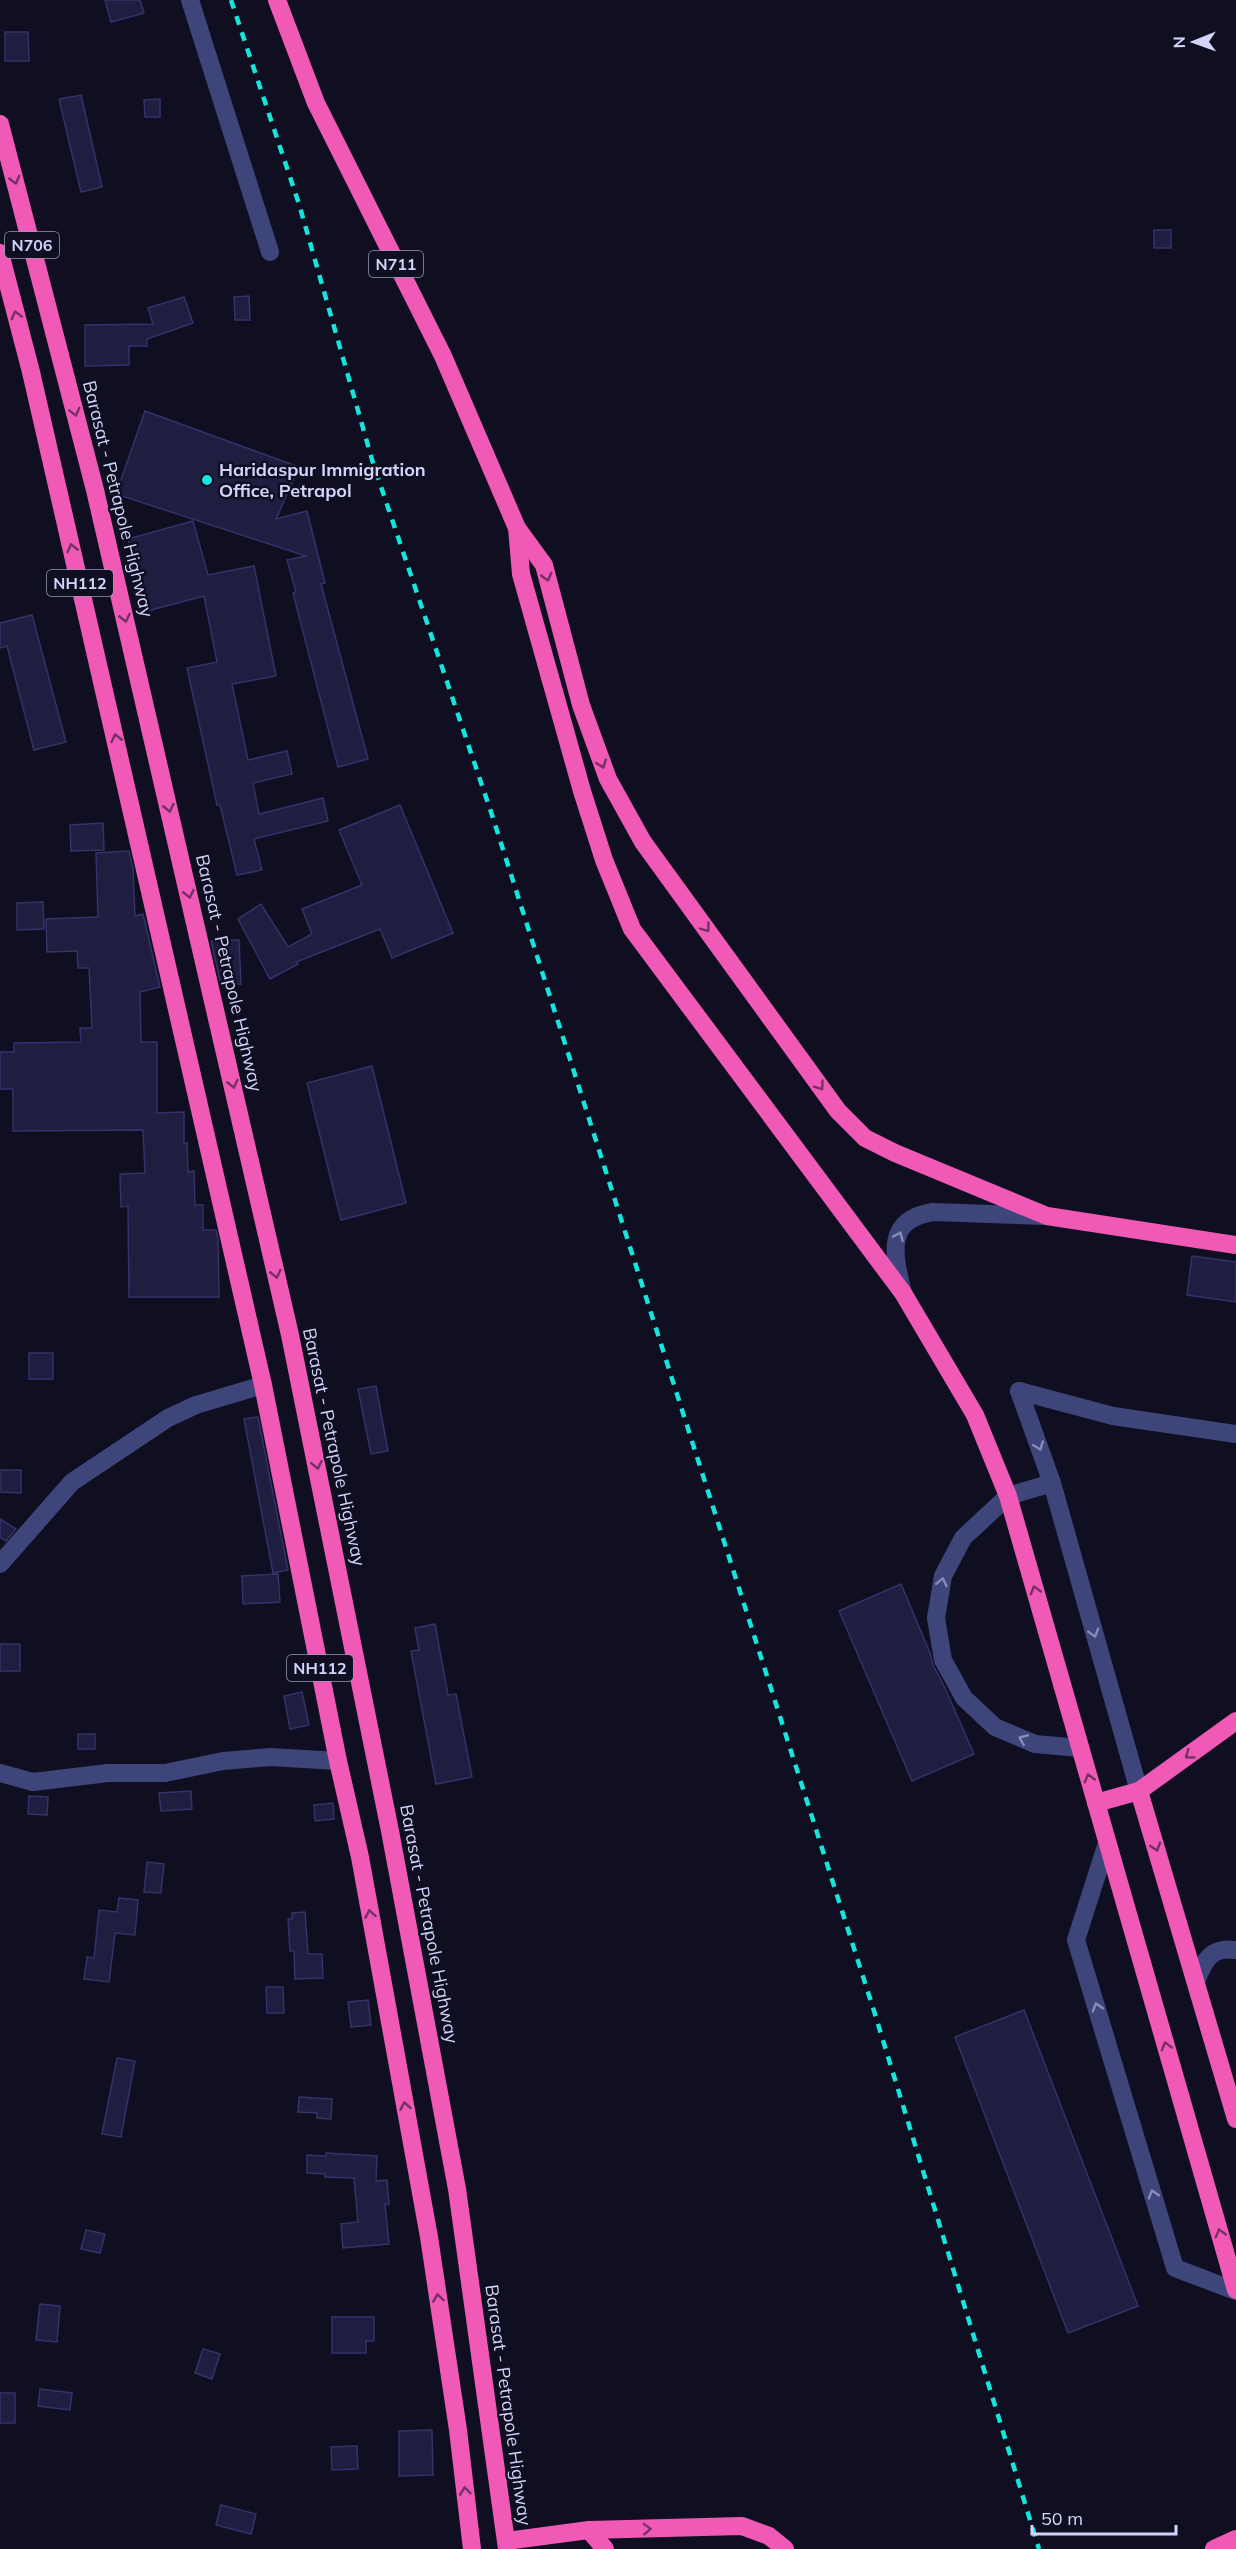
<svg xmlns="http://www.w3.org/2000/svg" width="1236" height="2549" font-family="Mulish,sans-serif">
<style>
.building{fill:#1f1d40;stroke:#35316a;stroke-width:1.5}
.lines{fill:none;stroke-linecap:round;stroke-linejoin:round}
.minor{stroke:#3e457b;stroke-width:18}
.highway{stroke:#f059b6;stroke-width:18}
.rail{stroke:#15e5dd;stroke-width:4.5;stroke-dasharray:9 8;stroke-linecap:butt}
.oneway{stroke:#753064}
.oneway2{stroke:#888cbb}
.poi-dot{fill:#15e5dd;stroke:#100f21;stroke-width:2}
.labels{text-anchor:middle;stroke-width:5;stroke-linejoin:round;paint-order:stroke}
.shield{fill:#100f21;stroke:#9899ba;stroke-width:1.5}
.shield-label{font-size:16px;font-weight:bold;fill:#d3d4fb}
.poi-label{font-size:18px;font-weight:bold;fill:#d3d4fb;stroke:#100f21;text-anchor:start}
.street-label{font-size:18px;fill:#d3d4fb;stroke:#100f21}
</style>
<rect width="100%" height="100%" fill="#100f21"/>
<g class="building">
<polygon points="105,0 140,0 144,13 111,22"/>
<polygon points="5,32 28,32 29,61 5,61"/>
<polygon points="81,95 102,187 81,192 59,99"/>
<polygon points="160,99 160,117 145,117 144,100"/>
<rect x="1154" y="230" width="17" height="18"/>
<polygon points="249,296 250,320 235,320 234,297"/>
<polygon points="184,297 193,323 147,339 147,346 129,346 129,365 85,366 85,325 153,324 148,308"/>
<polygon points="145,411 299,467 276,519 307,511 325,583 321,584 368,759 338,767 293,593 296,592 287,560 306,556 116,494"/>
<polygon points="193,521 208,575 254,566 276,676 232,684 248,760 287,751 292,774 253,783 259,814 323,798 328,821 254,839 262,870 237,875 220,805 217,805 187,668 217,662 204,596 147,611 128,539"/>
<polygon points="32,615 66,742 34,750 7,646 0,648 0,623"/>
<polygon points="400,805 453,933 392,958 380,929 296,962 298,964 270,979 238,919 261,904 288,947 312,934 302,909 362,885 339,830"/>
<polygon points="103,823 104,850 71,851 70,825"/>
<polygon points="129,851 133,869 135,916 143,914 160,987 140,992 141,1042 157,1042 157,1113 184,1112 184,1144 187,1143 188,1172 194,1171 195,1205 203,1205 203,1230 216,1230 218,1238 219,1297 129,1297 128,1206 121,1207 120,1174 145,1173 143,1130 13,1131 13,1089 0,1089 0,1052 14,1052 14,1043 81,1042 80,1028 92,1028 89,968 78,968 77,951 47,952 46,919 98,917 96,853"/>
<polygon points="43,902 44,929 17,930 17,903"/>
<polygon points="239,940 241,984 221,985 211,941"/>
<polygon points="372,1066 406,1203 341,1220 307,1083"/>
<polygon points="1192,1256 1236,1262 1236,1302 1187,1295"/>
<rect x="29" y="1353" width="24" height="26"/>
<polygon points="376,1386 388,1451 371,1454 358,1389"/>
<polygon points="258,1417 288,1570 273,1573 244,1419"/>
<polygon points="1,1470 21,1470 21,1493 1,1492"/>
<polygon points="0,1519 16,1529 6,1541 0,1537"/>
<polygon points="278,1574 280,1602 243,1604 242,1576"/>
<polygon points="901,1584 930,1653 933,1665 945,1688 974,1754 912,1781 839,1611"/>
<polygon points="435,1624 448,1695 456,1694 472,1777 436,1784 411,1651 419,1650 415,1628"/>
<rect x="0" y="1644" width="20" height="27"/>
<polygon points="302,1692 309,1725 290,1729 284,1696"/>
<rect x="78" y="1734" width="17" height="15"/>
<polygon points="191,1791 192,1809 161,1811 159,1793"/>
<polygon points="29,1796 48,1797 47,1815 28,1814"/>
<polygon points="333,1803 334,1819 315,1821 314,1805"/>
<polygon points="147,1862 164,1864 161,1893 144,1892"/>
<polygon points="119,1898 138,1900 135,1935 115,1933 109,1982 84,1979 87,1957 94,1958 99,1910 117,1912"/>
<polygon points="305,1912 308,1954 322,1954 323,1978 295,1979 294,1951 290,1951 288,1919 292,1919 292,1913"/>
<polygon points="266,1987 283,1987 284,2013 267,2013"/>
<polygon points="368,2000 371,2025 351,2027 348,2002"/>
<polygon points="1024,2010 1138,2306 1068,2333 955,2037"/>
<polygon points="117,2058 135,2061 121,2137 102,2134"/>
<polygon points="299,2097 332,2099 331,2119 317,2118 317,2113 298,2112"/>
<polygon points="326,2153 377,2156 376,2181 387,2180 389,2204 385,2204 389,2244 343,2248 341,2224 358,2222 354,2178 325,2177 325,2174 307,2173 307,2155 326,2156"/>
<polygon points="86,2230 105,2234 100,2253 81,2249"/>
<polygon points="40,2304 60,2306 57,2342 36,2340"/>
<polygon points="332,2317 374,2317 374,2341 366,2341 366,2353 332,2353"/>
<polygon points="203,2349 220,2354 212,2379 195,2373"/>
<polygon points="40,2389 72,2393 70,2410 38,2406"/>
<rect x="0" y="2393" width="15" height="30"/>
<polygon points="432,2430 433,2475 399,2476 399,2431"/>
<polygon points="357,2446 358,2469 332,2470 331,2447"/>
<polygon points="221,2505 256,2514 251,2534 216,2525"/>
</g>
<g class="lines">
<g class="minor">
<polyline points="190,0 270,252"/>
<path d="M903,1293c-9,-37 -19,-73 30,-81l111,4"/>
<polyline points="1019,1391 1052,1483 1139,1791"/>
<polyline points="1019,1391 1113,1416 1236,1434"/>
<polyline points="1052,1483 1008,1496 963,1538 943,1576 936,1618 943,1660 964,1698 995,1727 1035,1744 1080,1748"/>
<polyline points="0,1564 72,1482 168,1418 196,1405 263,1385"/>
<polyline points="0,1773 33,1782 108,1773 165,1773 223,1761 270,1757 338,1761"/>
<polyline points="1107,1843 1076,1940 1175,2268 1236,2291"/>
<path d="M1196,1981c9,-21 14,-34 40,-31"/>
</g>
<g class="highway">
<polyline points="277,0 316,103 443,356 517,528 544,565 581,705 608,779 643,842 838,1111 865,1138 895,1153 1047,1216 1236,1245"/>
<polyline points="0,124 95,490 290,1335 390,1831 457,2189 507,2549"/>
<polyline points="0,253 31,372 263,1385 338,1761 360,1857 429,2237 458,2430 472,2549"/>
<polyline points="517,528 521,574 582,791 604,860 632,929 903,1293 975,1415 1008,1496 1236,2290"/>
<polyline points="1139,1791 1236,2119"/>
<polyline points="1096,1803 1139,1791 1236,1721"/>
<polyline points="589,2530 605,2549"/>
<polyline points="506,2541 589,2530 742,2526 769,2536 785,2549"/>
<polyline points="1214,2549 1236,2539"/>
</g>
<polyline class="rail" points="231,0 299,204 373,463 492,815 874,2011 1039,2549"/>
</g>
<defs><path id="oneway-chevron" d="M-2-3.5L2.5 0L-2 3.5" fill="none" stroke-width="1.6" stroke-linecap="round" stroke-linejoin="round" transform="scale(1.5)"/></defs>
<g class="oneway">
<use href="#oneway-chevron" transform="translate(15 180) rotate(75)"/>
<use href="#oneway-chevron" transform="translate(16 315) rotate(-105)"/>
<use href="#oneway-chevron" transform="translate(75 412) rotate(76)"/>
<use href="#oneway-chevron" transform="translate(72 548) rotate(-103)"/>
<use href="#oneway-chevron" transform="translate(547 577) rotate(75)"/>
<use href="#oneway-chevron" transform="translate(125 618) rotate(77)"/>
<use href="#oneway-chevron" transform="translate(116 738) rotate(-103)"/>
<use href="#oneway-chevron" transform="translate(602 764) rotate(70)"/>
<use href="#oneway-chevron" transform="translate(169 808) rotate(77)"/>
<use href="#oneway-chevron" transform="translate(189 894) rotate(77)"/>
<use href="#oneway-chevron" transform="translate(706 928) rotate(54)"/>
<use href="#oneway-chevron" transform="translate(233 1084) rotate(77)"/>
<use href="#oneway-chevron" transform="translate(820 1086) rotate(54)"/>
<use href="#oneway-chevron" transform="translate(276 1274) rotate(77)"/>
<use href="#oneway-chevron" transform="translate(317 1465) rotate(79)"/>
<use href="#oneway-chevron" transform="translate(1035 1590) rotate(-106)"/>
<use href="#oneway-chevron" transform="translate(1189 1755) rotate(144)"/>
<use href="#oneway-chevron" transform="translate(1089 1778) rotate(-106)"/>
<use href="#oneway-chevron" transform="translate(1156 1847) rotate(73)"/>
<use href="#oneway-chevron" transform="translate(370 1914) rotate(-100)"/>
<use href="#oneway-chevron" transform="translate(1166 2046) rotate(-106)"/>
<use href="#oneway-chevron" transform="translate(405 2106) rotate(-100)"/>
<use href="#oneway-chevron" transform="translate(1220 2233) rotate(-106)"/>
<use href="#oneway-chevron" transform="translate(438 2298) rotate(-98)"/>
<use href="#oneway-chevron" transform="translate(465 2491) rotate(-97)"/>
<use href="#oneway-chevron" transform="translate(647 2529) rotate(-2)"/>
</g>
<g class="oneway2">
<use href="#oneway-chevron" transform="translate(899 1236) rotate(-66)"/>
<use href="#oneway-chevron" transform="translate(1039 1446) rotate(70)"/>
<use href="#oneway-chevron" transform="translate(942 1582) rotate(-77)"/>
<use href="#oneway-chevron" transform="translate(1094 1633) rotate(74)"/>
<use href="#oneway-chevron" transform="translate(1023 1739) rotate(-157)"/>
<use href="#oneway-chevron" transform="translate(1097 2007) rotate(-107)"/>
<use href="#oneway-chevron" transform="translate(1153 2194) rotate(-107)"/>
</g>
<circle class="poi-dot" cx="207" cy="480" r="6"/>
<g class="labels">
<g class="shield">
<rect x="5" y="232" width="54" height="26" rx="4.5"/>
<rect x="369" y="251" width="54" height="26" rx="4.5"/>
<rect x="47" y="570" width="66" height="26" rx="4.5"/>
<rect x="287" y="1655" width="66" height="26" rx="4.5"/>
</g>
<g class="shield-label">
<text x="32" y="251">N706</text>
<text x="396" y="270">N711</text>
<text x="80" y="589">NH112</text>
<text x="320" y="1674">NH112</text>
</g>
<g class="poi-label">
<text x="219" y="476">Haridaspur Immigration<tspan x="219" dy="21">Office, Petrapol</tspan></text>
</g>
<g class="street-label">
<text transform="translate(118 499) rotate(76)" y="6">Barasat - Petrapole Highway</text>
<text transform="translate(229 973) rotate(77)" y="6">Barasat - Petrapole Highway</text>
<text transform="translate(334 1447) rotate(78)" y="6">Barasat - Petrapole Highway</text>
<text transform="translate(429 1924) rotate(79)" y="6">Barasat - Petrapole Highway</text>
<text transform="translate(508 2405) rotate(82)" y="6">Barasat - Petrapole Highway</text>
</g>
</g>
<g transform="translate(1194 42) rotate(269)" stroke="#100f21" stroke-width="4.5" paint-order="stroke">
<path d="M0-4.5L10 22L0 15L-10 22Z" fill="#d3d4fb"/>
<text y="-9" font-size="16" font-weight="bold" text-anchor="middle" fill="#d3d4fb">N</text>
</g>
<path d="M1032 2525v9h144v-9" fill="none" stroke="#d3d4fb" stroke-width="3"/>
<text x="1041" y="2525" font-size="18" fill="#d3d4fb" stroke="#100f21" stroke-width="4.5" paint-order="stroke">50 m</text>
</svg>
